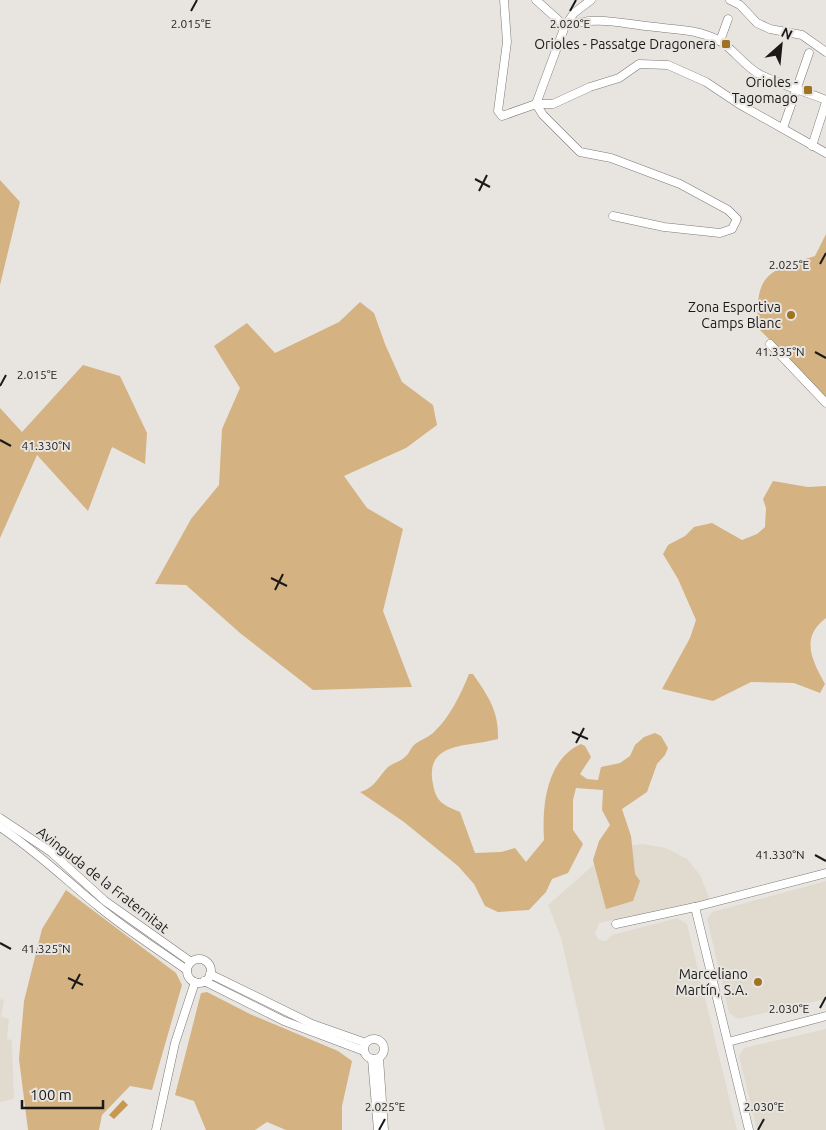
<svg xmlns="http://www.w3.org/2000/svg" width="826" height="1130" font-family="Ubuntu,sans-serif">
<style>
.built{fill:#e1dacf}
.green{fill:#d4b282}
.water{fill:#c8984f}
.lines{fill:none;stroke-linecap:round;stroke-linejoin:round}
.minor-casing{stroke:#7c7a76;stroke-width:9}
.minor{stroke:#fff;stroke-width:8}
.ticks{fill:none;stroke:#1b1a19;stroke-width:2}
.poi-dot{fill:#a07224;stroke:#e8e5e1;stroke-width:2}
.labels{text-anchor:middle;stroke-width:4;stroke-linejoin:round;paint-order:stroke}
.poi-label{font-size:14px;fill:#1b1a19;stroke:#e8e5e1;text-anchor:end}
.street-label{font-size:14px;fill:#1b1a19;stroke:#e8e5e1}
.ticks-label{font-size:12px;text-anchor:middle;fill:#1b1a19;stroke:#e8e5e1;stroke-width:4;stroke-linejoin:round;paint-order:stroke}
</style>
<rect width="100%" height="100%" fill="#e8e5e1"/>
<g class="built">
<polygon points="643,844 666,848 687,859 700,875 710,900 599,923 595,934 599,940 606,941 612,935 677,918 687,924 737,1130 605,1130 561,938 548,905 604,856 631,845"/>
<polygon points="826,881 826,999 738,1019 729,1013 707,919 712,912"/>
<polygon points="0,999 4,1000 1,1017 9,1019 7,1039 12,1040 14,1099 0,1102"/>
<polygon points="826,1029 826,1130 757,1130 739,1056 744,1048"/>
</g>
<g class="green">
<polygon points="0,180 20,202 0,285"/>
<path d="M826,234v163l-68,-69c-3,-53 8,-57 57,-72z"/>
<polygon points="360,302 374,313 385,344 402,382 433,405 437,425 406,448 344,476 367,508 403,529 383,611 412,687 313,690 240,633 186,585 155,584 191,519 219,485 222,429 240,388 214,346 247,323 275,353 339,322"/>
<polygon points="83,365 120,376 147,433 145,464 112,447 88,511 37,455 0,538 0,408 22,432"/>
<path d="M773,481l35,6 18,-1v132c-27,20 -13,44 -1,66l-5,9 -26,-10 -43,-1 -38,19 -51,-12 28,-51 6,-18 -18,-41 -15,-25 5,-9 17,-9 9,-9 18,-4 30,17 15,-6 8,-7 1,-19 -3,-9z"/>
<path d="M469,674h4c15,22 26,37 25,65 -29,8 -74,2 -65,45 3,18 10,21 27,28l15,41 26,-1 14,-4 11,14 18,-22c-2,-35 2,-80 37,-96l4,2 6,11 -11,17 7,5 11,1 3,-13 19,-4 10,-7 5,-11 9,-8 11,-4 6,3 7,12 -3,7 -8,9 -10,28 -25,17 9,27 4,38 5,7 -7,20 -27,8 -13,-49 6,-19 11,-16 -8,-15 1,-20 -27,-2 -3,12v30l10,14 -15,29 -16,6 -6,13 -17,18 -31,2 -13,-6 -11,-22 -16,-18 -54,-44 -44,-30c15,-4 18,-15 28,-25 5,-4 12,-5 17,-10 4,-3 5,-8 9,-12 4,-4 13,-7 19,-12 17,-16 27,-37 36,-59z"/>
<polygon points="66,890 176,973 182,985 152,1090 130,1086 102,1115 99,1130 28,1130 19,1059 24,1001 42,929"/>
<polygon points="207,992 250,1014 338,1051 352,1061 342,1106 342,1130 286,1130 267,1122 255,1130 206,1130 194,1101 175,1095 201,993"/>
</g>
<polygon class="water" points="123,1100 128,1105 114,1119 109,1115"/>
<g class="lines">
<defs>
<g id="minor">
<polyline points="504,0 507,42 498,111 502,116 536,104 553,104 590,87 619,78 639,64 668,65 706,82 739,104 826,153"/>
<polyline points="536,0 565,26"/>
<polyline points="730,0 740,5 757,23 770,29 802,35 826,52"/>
<path d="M565,26c32,-11 57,-2 90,1 23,3 41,2 63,13 15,8 25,25 41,34 21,11 45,17 67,26"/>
<polyline points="720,41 728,19"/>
<polyline points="536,104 543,115 580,152 611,158 680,184 728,210 737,219 732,229 720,233 664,227 613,216"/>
<polyline points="536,104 565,26 574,13 591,0"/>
<polyline points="783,128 809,53"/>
<polyline points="812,146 826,102"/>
<polyline points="770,344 826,403"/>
<polyline points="0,818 51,852 105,901 191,962"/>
<path d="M0,827c36,24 66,53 99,80 28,23 58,42 88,63"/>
<polyline points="695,907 749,1130"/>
<polyline points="616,924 695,907 826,873"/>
<circle cx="199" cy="971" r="12"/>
<polyline points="210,974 312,1024 366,1043"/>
<polyline points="204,981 284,1021 364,1051"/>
<circle cx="374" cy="1049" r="10"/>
<polyline points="728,1042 826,1016"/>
<polyline points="379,1058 384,1130"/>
<polyline points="372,1059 378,1130"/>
<polyline points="156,1130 175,1043 195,982"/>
</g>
</defs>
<use href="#minor" class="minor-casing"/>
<use href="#minor" class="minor"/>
</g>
<path class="ticks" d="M191,11l6,-11M570,11l6,-11M475,179l15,8M479,191l8,-16M820,264l6,-11M815,352l11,6M0,386l6,-11M0,440l11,6M271,578l16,8M275,590l8,-16M572,732l16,7M576,743l8,-15M815,855l11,6M0,943l11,6M68,978l15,7M72,989l8,-15M820,1008l6,-11M379,1130l6,-11M758,1130l6,-11"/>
<g class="poi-dot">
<rect x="721" y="39" width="10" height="10" rx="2.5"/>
<rect x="803" y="85" width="10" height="10" rx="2.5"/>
<circle cx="791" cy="315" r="5"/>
<circle cx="758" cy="982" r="5"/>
</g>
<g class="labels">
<g class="poi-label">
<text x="716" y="49">Orioles - Passatge Dragonera</text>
<text x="798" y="87">Orioles -<tspan x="798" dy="16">Tagomago</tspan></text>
<text x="781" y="312">Zona Esportiva<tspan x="781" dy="16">Camps Blanc</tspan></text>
<text x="748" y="979">Marceliano<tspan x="748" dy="16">Martín, S.A.</tspan></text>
</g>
<g class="street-label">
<text transform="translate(103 880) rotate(38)" y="5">Avinguda de la Fraternitat</text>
</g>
</g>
<g class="ticks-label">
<text x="191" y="28">2.015°E</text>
<text x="570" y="28">2.020°E</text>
<text x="789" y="269">2.025°E</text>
<text x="780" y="356">41.335°N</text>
<text x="37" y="379">2.015°E</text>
<text x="46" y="450">41.330°N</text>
<text x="780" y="859">41.330°N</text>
<text x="46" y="953">41.325°N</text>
<text x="789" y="1013">2.030°E</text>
<text x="385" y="1111">2.025°E</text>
<text x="764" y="1111">2.030°E</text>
</g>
<g transform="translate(781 45) rotate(27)" stroke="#e8e5e1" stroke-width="4" paint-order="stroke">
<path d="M0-4L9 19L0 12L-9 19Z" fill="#1b1a19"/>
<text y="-8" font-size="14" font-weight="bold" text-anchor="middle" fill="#1b1a19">N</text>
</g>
<path d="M22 1100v8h81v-8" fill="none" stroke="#1b1a19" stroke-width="2.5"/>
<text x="30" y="1100" font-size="15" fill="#1b1a19" stroke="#e8e5e1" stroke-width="4" paint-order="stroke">100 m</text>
</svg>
